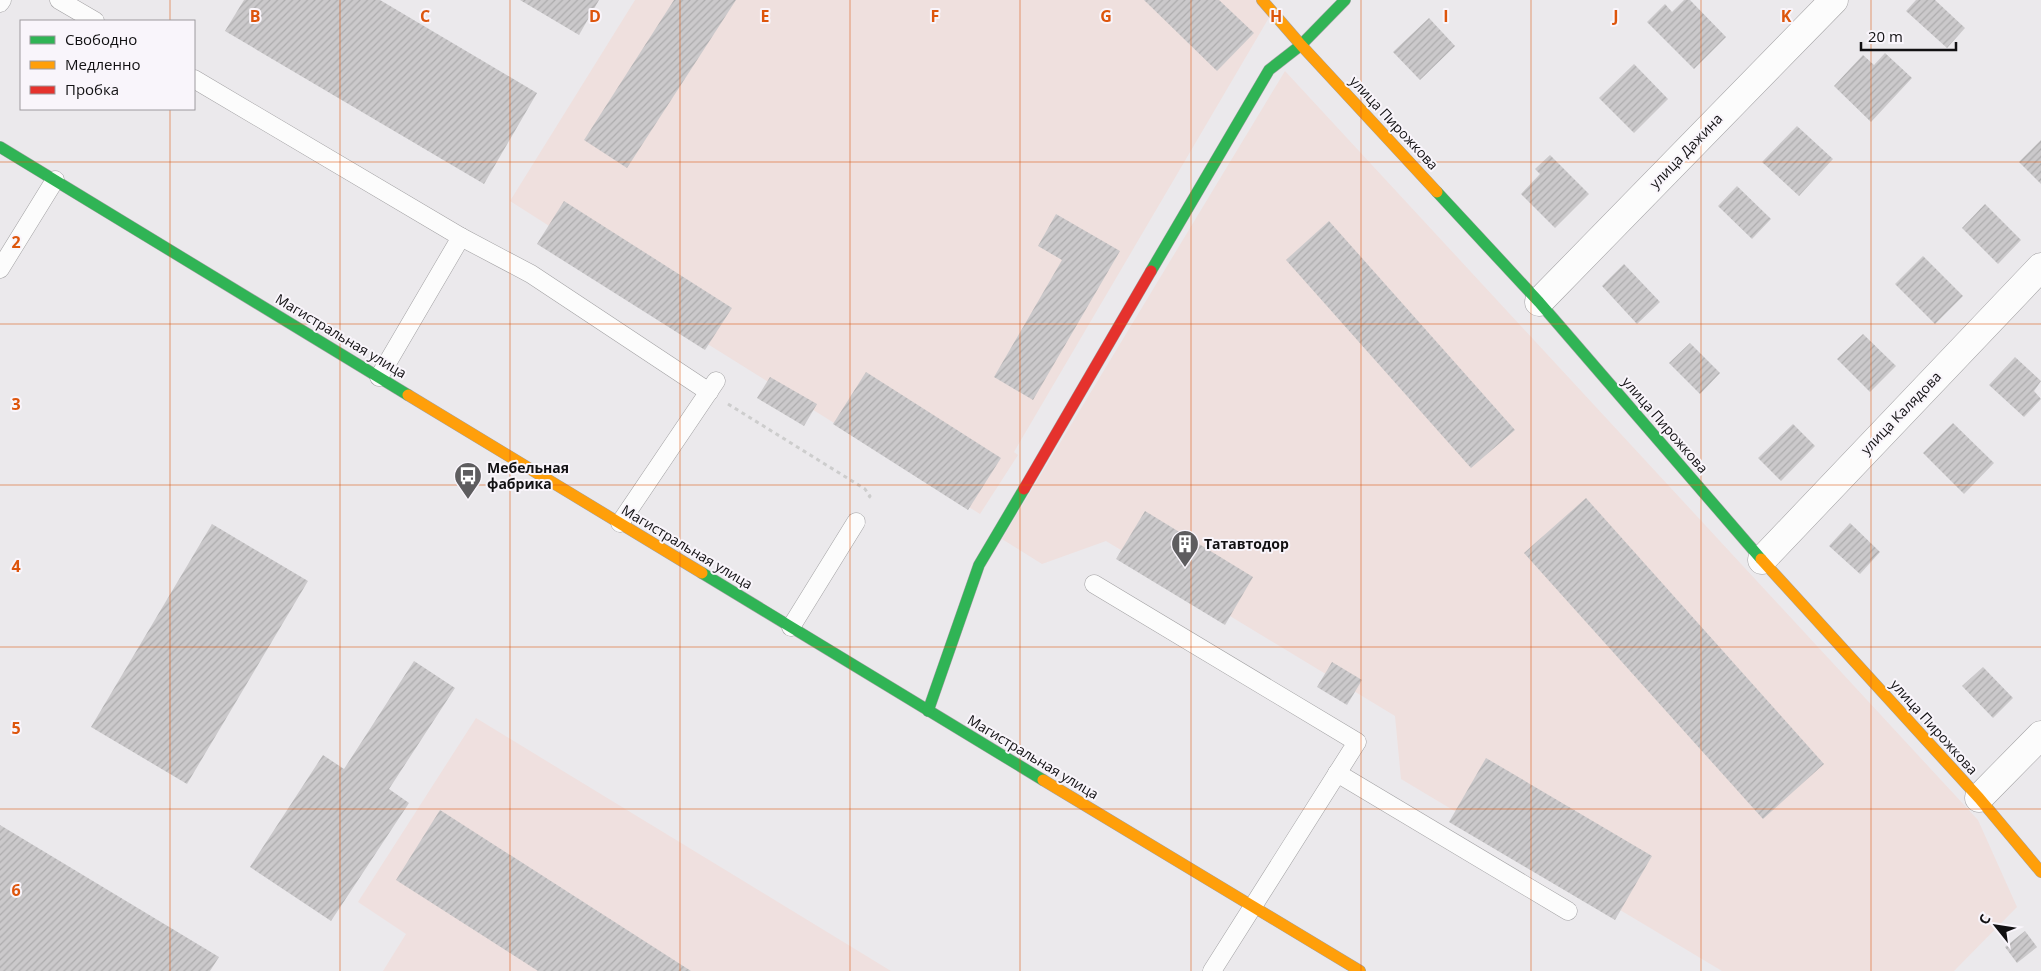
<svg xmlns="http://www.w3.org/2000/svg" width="2041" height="971" font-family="'Open Sans',sans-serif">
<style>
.commercial{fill:#efe0de}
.industrial{fill:#efe0df}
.building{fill:url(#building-hatch)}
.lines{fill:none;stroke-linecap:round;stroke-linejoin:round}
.lane-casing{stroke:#a2a1a3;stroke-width:19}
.street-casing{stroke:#a2a1a3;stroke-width:29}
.fast-casing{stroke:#a2a1a3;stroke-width:12}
.slow-casing{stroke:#a2a1a3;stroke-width:12}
.jam-casing{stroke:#a2a1a3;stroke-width:12}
.path{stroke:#cdcdcd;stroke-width:3;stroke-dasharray:4 4;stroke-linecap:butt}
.lane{stroke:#fcfcfc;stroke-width:18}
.street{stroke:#fcfcfc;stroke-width:28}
.fast{stroke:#30b455;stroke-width:11}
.slow{stroke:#ff9f0a;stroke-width:11}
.jam{stroke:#e5322d;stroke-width:11}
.grid{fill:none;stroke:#dd550c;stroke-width:1;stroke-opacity:0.55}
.labels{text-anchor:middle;stroke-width:4;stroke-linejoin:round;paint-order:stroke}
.street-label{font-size:14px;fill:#121113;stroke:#f9f5fb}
.poi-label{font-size:14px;font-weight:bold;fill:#121113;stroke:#f9f5fb;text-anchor:start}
.grid-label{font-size:16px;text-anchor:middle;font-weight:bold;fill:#dd550c;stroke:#f9f5fb;stroke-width:4;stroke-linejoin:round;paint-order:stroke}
</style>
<defs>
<pattern id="building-hatch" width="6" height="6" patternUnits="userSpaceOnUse" patternTransform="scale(1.25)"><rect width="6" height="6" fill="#cbc9cb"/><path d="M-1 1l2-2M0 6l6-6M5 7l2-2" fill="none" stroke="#adacad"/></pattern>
</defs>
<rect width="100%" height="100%" fill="#ebe9ec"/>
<g class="commercial">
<polygon points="635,0 1266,0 1274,9 1014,452 1018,455 980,514 690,333 695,319 510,201"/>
<polygon points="1285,71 1978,820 2017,907 1954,971 1722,971 1401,779 1395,716 1106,541 1042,564 1002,539"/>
</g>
<polygon class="industrial" points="476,718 891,971 383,971 406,934 358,902"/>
<g class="building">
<polygon points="244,0 380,0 537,93 484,184 225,31"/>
<polygon points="520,0 599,0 579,35"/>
<polygon points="674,0 736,0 627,168 584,140"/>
<polygon points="1144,0 1219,0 1254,33 1217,71"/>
<polygon points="1684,0 1690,0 1726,37 1694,69 1647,22 1665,4 1672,12"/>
<polygon points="1916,0 1935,0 1965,28 1947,48 1906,11"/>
<polygon points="1429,18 1455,46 1420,80 1393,52"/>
<polygon points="1885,53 1912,78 1871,122 1834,86 1863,55 1874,65"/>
<polygon points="1634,64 1668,99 1634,133 1599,98"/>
<polygon points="1797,126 1833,159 1799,196 1762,162"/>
<polygon points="2041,140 2041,184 2019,162"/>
<polygon points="1550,155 1589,194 1555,228 1521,194 1540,174 1535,169"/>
<polygon points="1737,186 1771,219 1752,239 1718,206"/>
<polygon points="564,201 732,308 705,350 537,244"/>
<polygon points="1985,204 2021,240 1998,264 1962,228"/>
<polygon points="1056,214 1120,251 1033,400 994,377 1062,260 1038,246"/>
<polygon points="1329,221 1515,430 1471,468 1286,260"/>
<polygon points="1923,256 1963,296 1935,324 1895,284"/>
<polygon points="1624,264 1660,302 1637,324 1602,286"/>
<polygon points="1863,334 1896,366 1870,392 1837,359"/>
<polygon points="1690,343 1720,373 1700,394 1669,363"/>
<polygon points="2015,357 2041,381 2034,391 2041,399 2024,417 1989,385"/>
<polygon points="866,372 1001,458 968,510 833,424"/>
<polygon points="770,377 817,404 804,426 757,398"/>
<polygon points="1953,423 1994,463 1964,494 1923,453"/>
<polygon points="1793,424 1815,446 1781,481 1758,458"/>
<polygon points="1586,498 1824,764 1763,819 1524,553"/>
<polygon points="1145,511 1253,577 1225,625 1116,559"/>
<polygon points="1850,523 1880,552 1860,574 1829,546"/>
<polygon points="212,524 308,581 187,784 91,727"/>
<polygon points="414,661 455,688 389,789 409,803 331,921 250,867 323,755 344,769"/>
<polygon points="1332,662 1362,680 1347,705 1317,687"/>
<polygon points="1983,667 2013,698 1993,718 1962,686"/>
<polygon points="1486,758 1652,856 1615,920 1449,822"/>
<polygon points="440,810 691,971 538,971 396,880"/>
<polygon points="0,825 219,957 210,971 0,971"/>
<polygon points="2025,931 2037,947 2017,963 2005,947"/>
</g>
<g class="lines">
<defs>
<g id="lane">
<polyline points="59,0 95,21"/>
<polyline points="0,3 2,0"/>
<polyline points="194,79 461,237 531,274 709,392"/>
<polyline points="0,269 55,180"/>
<polyline points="379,377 461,237"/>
<polyline points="620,523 716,381"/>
<polyline points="1094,584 1357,742 1212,971"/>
<polyline points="791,627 856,522"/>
<polyline points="1337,773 1568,911"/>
</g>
<g id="street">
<polyline points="1539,302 1834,0"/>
<polyline points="1762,560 2041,267"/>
<polyline points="1979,798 2041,735"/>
</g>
<g id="fast">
<polyline points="0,147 408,395"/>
<polyline points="1437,192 1539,302 1761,559"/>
<polyline points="1151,271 1269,70 1301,45 1345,0"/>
<polyline points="702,573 1043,780"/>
<polyline points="928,711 979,565 1024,489"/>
</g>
<g id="slow">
<polyline points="1262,0 1301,45 1437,192"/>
<polyline points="408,395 702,573"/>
<polyline points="1761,559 1979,798 2041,872"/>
<polyline points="1043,780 1360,971"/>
</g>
<polyline id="jam" points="1024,489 1151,271"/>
</defs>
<use href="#lane" class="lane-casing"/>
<use href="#street" class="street-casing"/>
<use href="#fast" class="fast-casing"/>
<use href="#slow" class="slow-casing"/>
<use href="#jam" class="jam-casing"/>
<polyline class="path" points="728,404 865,489 870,496 867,500"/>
<use href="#lane" class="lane"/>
<use href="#street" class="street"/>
<use href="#fast" class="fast"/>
<use href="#slow" class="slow"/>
<use href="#jam" class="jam"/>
</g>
<path class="grid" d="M170,0v21M340,0v971M510,0v971M680,0v971M850,0v971M1020,0v971M1191,0v971M1361,0v971M1531,0v971M1701,0v971M1871,0v971M170,109v862M0,162h2041M0,324h2041M0,485h2041M0,647h2041M0,809h2041"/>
<defs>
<symbol id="bus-pin" viewBox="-11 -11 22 30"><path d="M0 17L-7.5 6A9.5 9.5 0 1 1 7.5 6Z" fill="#5e5d5f" stroke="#f9f5fb"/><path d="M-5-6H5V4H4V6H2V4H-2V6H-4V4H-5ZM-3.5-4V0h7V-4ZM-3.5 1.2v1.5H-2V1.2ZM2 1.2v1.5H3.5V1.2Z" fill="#fff"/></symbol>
<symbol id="building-pin" viewBox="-11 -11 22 30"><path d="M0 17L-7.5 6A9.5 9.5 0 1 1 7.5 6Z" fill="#5e5d5f" stroke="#f9f5fb"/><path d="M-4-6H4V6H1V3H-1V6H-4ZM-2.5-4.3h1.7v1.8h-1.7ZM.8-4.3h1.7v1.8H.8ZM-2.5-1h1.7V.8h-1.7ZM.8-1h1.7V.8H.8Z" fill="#fff"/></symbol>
</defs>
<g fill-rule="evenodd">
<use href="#bus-pin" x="452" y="460" width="32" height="43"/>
<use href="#building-pin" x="1169" y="528" width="32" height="43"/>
</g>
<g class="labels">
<g class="street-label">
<text transform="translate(1394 123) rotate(47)" y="5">улица Пирожкова</text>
<text transform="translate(1686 151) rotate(-46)" y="5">улица Дажина</text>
<text transform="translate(341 336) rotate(31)" y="5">Магистральная улица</text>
<text transform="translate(1901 413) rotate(-46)" y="5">улица Калядова</text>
<text transform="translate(1665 425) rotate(49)" y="5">улица Пирожкова</text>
<text transform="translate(687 547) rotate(31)" y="5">Магистральная улица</text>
<text transform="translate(1934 727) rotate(48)" y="5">улица Пирожкова</text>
<text transform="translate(1033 757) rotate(31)" y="5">Магистральная улица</text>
</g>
<g class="poi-label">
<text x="487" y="473">Мебельная<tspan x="487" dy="16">фабрика</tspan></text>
<text x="1204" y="549">Татавтодор</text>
</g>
</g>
<g class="grid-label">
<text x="255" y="22">B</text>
<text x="425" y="22">C</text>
<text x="595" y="22">D</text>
<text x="765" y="22">E</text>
<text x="935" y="22">F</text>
<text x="1106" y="22">G</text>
<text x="1276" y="22">H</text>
<text x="1446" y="22">I</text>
<text x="1616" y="22">J</text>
<text x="1786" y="22">K</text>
<text x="16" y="248">2</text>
<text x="16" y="410">3</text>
<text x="16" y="572">4</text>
<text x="16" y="734">5</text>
<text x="16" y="896">6</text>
</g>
<rect x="20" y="20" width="175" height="90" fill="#f9f5fb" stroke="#9d9a9e"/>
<rect x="30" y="36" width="25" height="8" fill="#30b455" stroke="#9d9a9e"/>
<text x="65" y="45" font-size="15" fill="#121113">Свободно</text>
<rect x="30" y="61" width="25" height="8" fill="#ff9f0a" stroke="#9d9a9e"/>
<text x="65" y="70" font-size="15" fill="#121113">Медленно</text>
<rect x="30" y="86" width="25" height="8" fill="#e5322d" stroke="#9d9a9e"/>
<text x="65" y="95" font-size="15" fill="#121113">Пробка</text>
<g transform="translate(1996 926) rotate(300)" stroke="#f9f5fb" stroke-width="4" paint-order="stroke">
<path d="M0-4L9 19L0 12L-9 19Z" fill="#121113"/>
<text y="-8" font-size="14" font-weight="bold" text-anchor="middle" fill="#121113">С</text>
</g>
<path d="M1861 42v8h95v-8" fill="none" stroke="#121113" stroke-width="2.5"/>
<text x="1868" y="42" font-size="15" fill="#121113" stroke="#f9f5fb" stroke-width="4" paint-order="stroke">20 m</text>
</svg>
